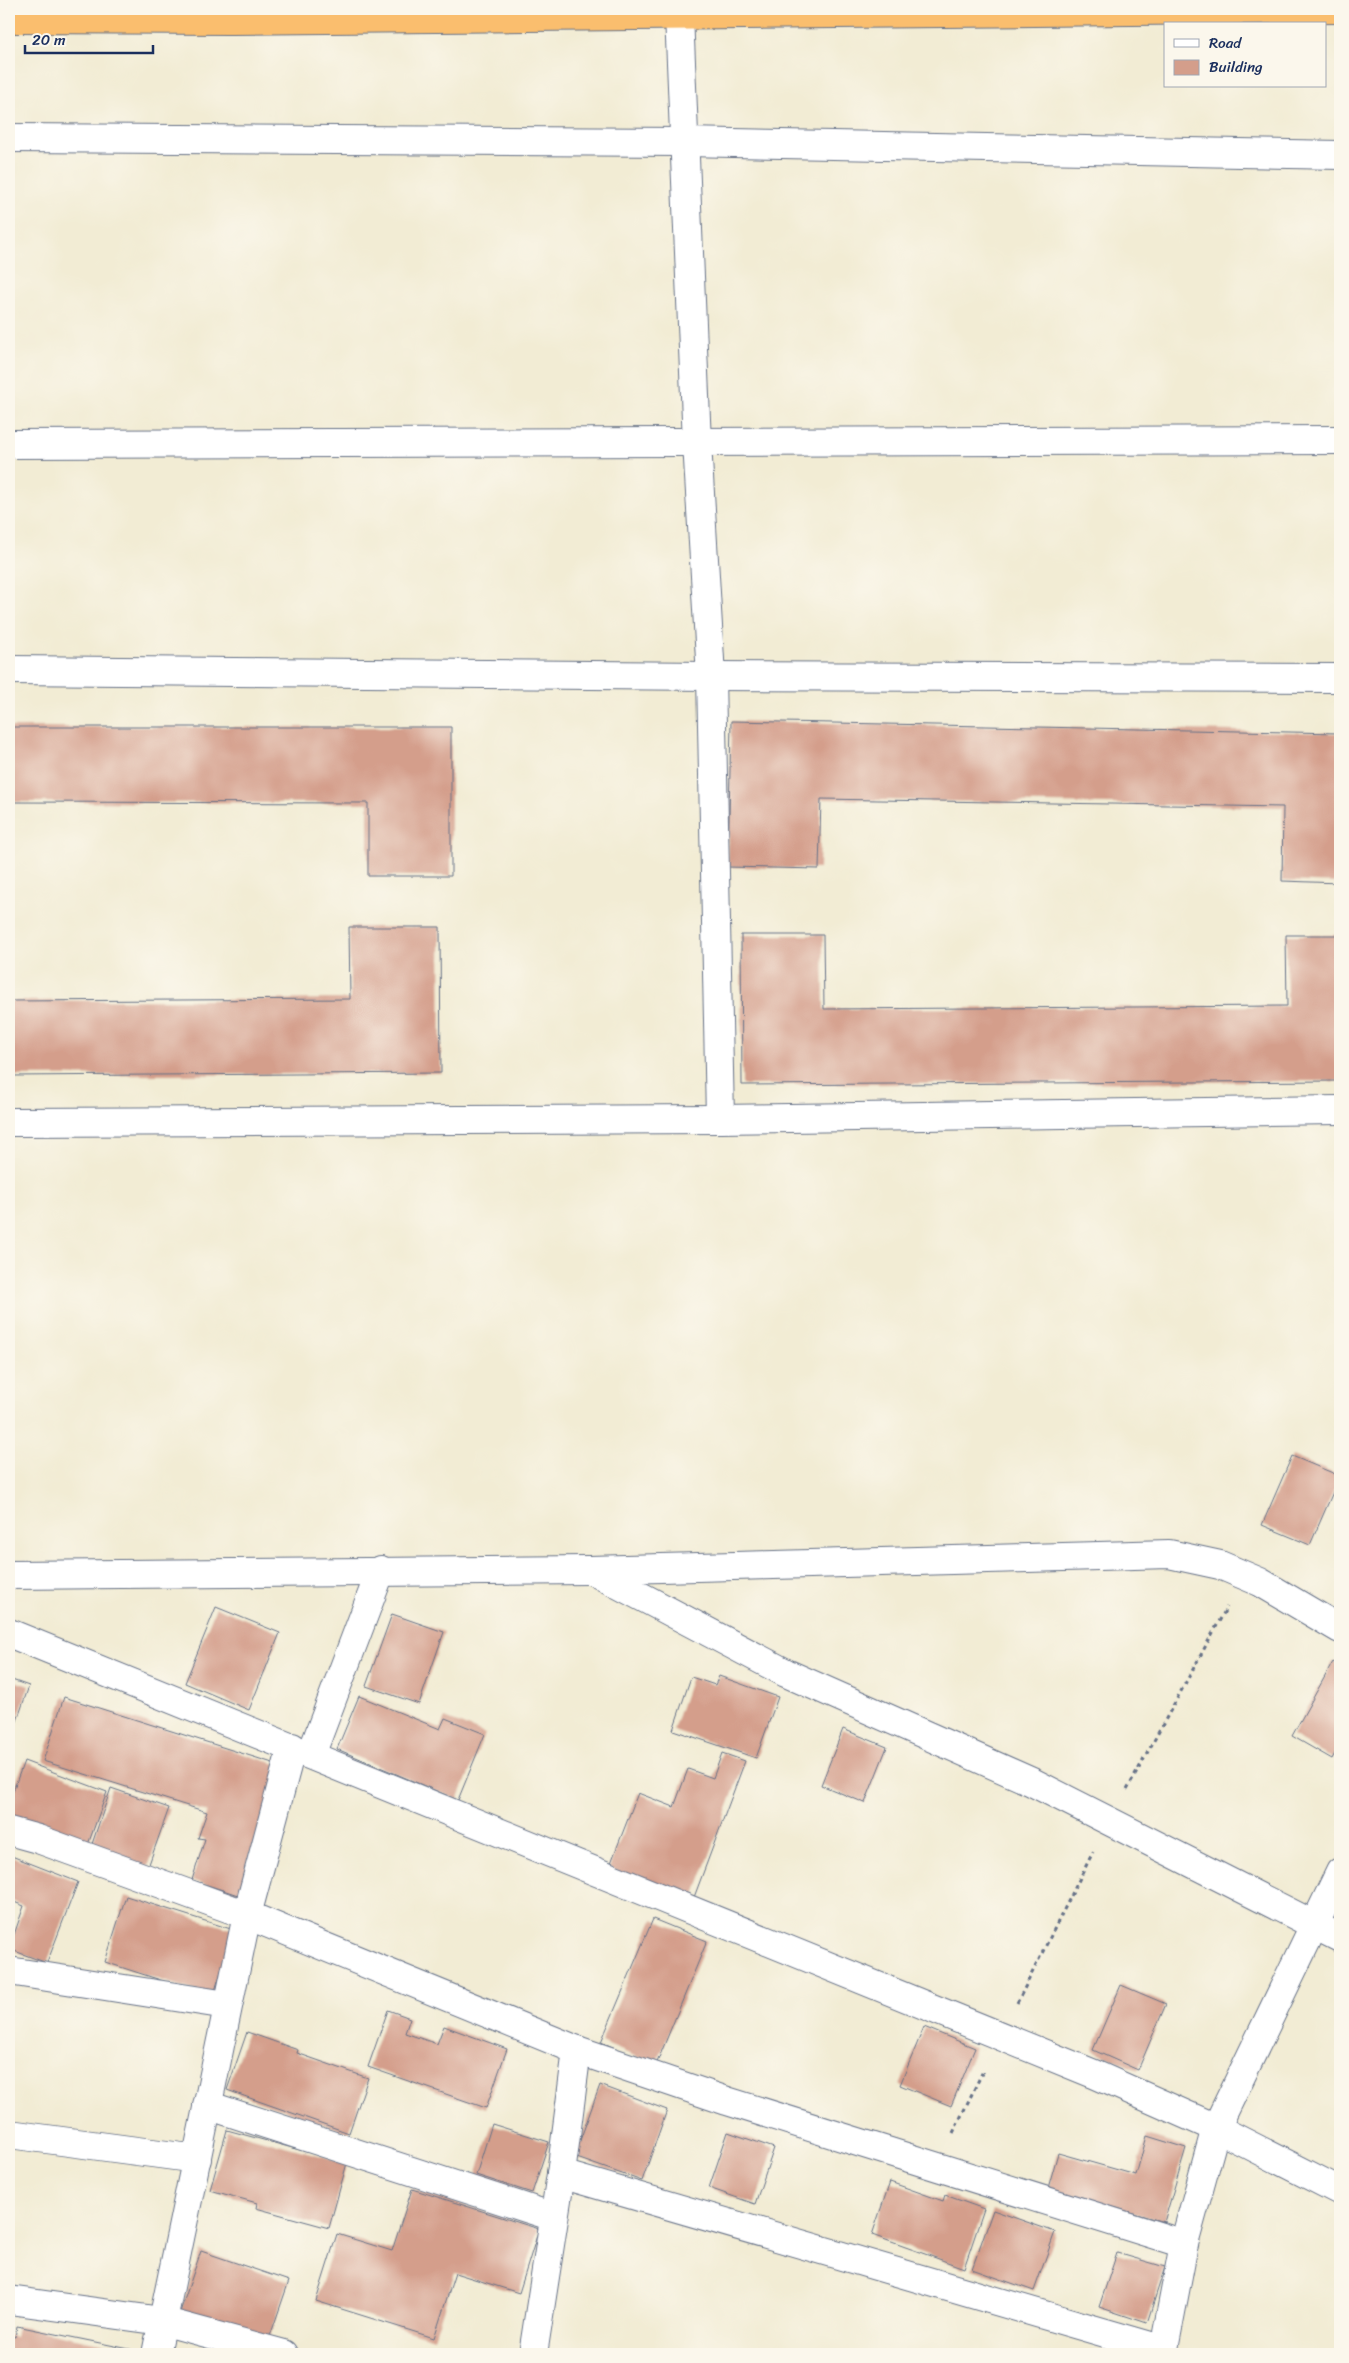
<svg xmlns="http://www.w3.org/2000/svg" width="1349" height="2363" font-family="Sriracha,sans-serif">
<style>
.building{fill:#d49e8b}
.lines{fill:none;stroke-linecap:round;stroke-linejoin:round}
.minor-casing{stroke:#667187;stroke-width:30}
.highway-casing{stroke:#667187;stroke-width:30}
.path{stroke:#667187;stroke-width:3;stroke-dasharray:4 4;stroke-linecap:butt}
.minor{stroke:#fff;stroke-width:28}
.highway{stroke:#fabe6e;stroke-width:28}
</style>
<rect width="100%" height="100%" fill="#fbf7ec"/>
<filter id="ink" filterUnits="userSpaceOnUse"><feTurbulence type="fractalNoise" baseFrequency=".02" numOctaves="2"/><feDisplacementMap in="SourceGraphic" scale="10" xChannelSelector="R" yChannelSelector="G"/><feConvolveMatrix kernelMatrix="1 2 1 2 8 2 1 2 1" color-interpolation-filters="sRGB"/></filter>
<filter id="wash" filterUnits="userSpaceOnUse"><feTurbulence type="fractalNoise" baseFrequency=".0096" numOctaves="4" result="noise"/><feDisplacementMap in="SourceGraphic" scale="20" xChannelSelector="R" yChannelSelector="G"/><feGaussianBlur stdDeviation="1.12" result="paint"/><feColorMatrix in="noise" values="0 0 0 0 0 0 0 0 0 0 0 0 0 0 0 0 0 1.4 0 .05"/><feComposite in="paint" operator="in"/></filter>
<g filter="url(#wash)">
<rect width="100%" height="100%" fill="#f2ecd4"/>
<g id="blocks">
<g class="building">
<polygon points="731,721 1340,733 1340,883 1282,881 1283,807 821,799 819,869 728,867"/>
<polygon points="9,727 451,727 451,876 368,876 368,803 9,802"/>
<polygon points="349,927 440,927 441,1073 9,1076 9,1001 350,999"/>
<polygon points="741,935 823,935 824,1009 1287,1006 1286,935 1340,935 1340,1081 742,1085"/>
<polygon points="1292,1456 1340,1476 1310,1545 1262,1525"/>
<polygon points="216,1607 280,1633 249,1710 185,1683"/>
<polygon points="392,1614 444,1632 419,1704 366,1686"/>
<polygon points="1333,1662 1340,1666 1340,1744 1332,1759 1292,1736"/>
<polygon points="719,1676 778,1697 756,1758 673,1730 691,1677 715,1685"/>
<polygon points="9,1679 29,1686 9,1744"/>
<polygon points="359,1696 440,1729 445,1718 485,1734 458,1800 337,1749"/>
<polygon points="64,1697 279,1765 238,1895 192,1880 205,1839 198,1838 207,1812 43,1761"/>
<polygon points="843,1729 887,1747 865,1803 821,1785"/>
<polygon points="722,1753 745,1761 693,1900 609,1868 638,1793 674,1807 688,1769 713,1778"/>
<polygon points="24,1761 107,1792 86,1850 9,1821 9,1802"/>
<polygon points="111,1788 169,1808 148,1867 91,1847"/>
<polygon points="9,1855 78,1882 47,1963 9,1949 24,1906 9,1900"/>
<polygon points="126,1896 234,1930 213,1997 105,1962"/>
<polygon points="653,1919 707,1941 656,2065 601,2042"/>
<polygon points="1121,1985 1166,2004 1138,2070 1093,2050"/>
<polygon points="388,2010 410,2018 405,2033 437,2044 444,2026 507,2049 486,2108 368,2067"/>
<polygon points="924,2027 975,2048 951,2106 900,2085"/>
<polygon points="247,2032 298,2050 297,2053 368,2078 349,2133 227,2090"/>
<polygon points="600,2085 667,2110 642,2181 574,2157"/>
<polygon points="492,2124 549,2142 532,2193 476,2175"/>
<polygon points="227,2130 347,2163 329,2228 256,2208 257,2203 210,2190"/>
<polygon points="728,2132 774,2148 755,2204 709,2188"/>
<polygon points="1147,2136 1186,2148 1164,2222 1048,2188 1058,2153 1136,2175"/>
<polygon points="890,2182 943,2201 945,2195 984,2209 964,2268 872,2235"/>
<polygon points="412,2189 539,2229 519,2293 455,2273 434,2338 316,2301 337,2234 392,2251"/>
<polygon points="993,2210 1055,2232 1034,2291 972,2269"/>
<polygon points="201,2251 289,2281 267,2345 179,2315"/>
<polygon points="1117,2253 1165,2267 1147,2323 1099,2307"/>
<polygon points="17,2326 144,2352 144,2354 9,2354 9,2335 15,2337"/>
</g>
</g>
</g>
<g filter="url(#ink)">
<use href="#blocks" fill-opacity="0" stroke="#667187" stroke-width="1"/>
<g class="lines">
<defs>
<g id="minor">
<polyline points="679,15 697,443 711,676 720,1119"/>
<polyline points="9,138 685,142 1340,155"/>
<polyline points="9,444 1340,440"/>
<polyline points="9,670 711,676 1340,678"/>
<polyline points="9,1122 720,1119 1340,1110"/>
<polyline points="591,1570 786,1673 1032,1782 1340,1938"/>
<polyline points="9,1575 589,1570 1169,1554 1220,1565 1260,1582 1340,1629"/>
<polyline points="9,1633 1094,2074 1216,2128 1340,2191"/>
<polyline points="311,1755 381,1570"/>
<polyline points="9,1831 38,1839 247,1915 577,2050 727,2101 1184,2244"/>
<polyline points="9,1971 227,2005"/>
<polyline points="207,2105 554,2217"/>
<polyline points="9,2134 197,2159"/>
<polyline points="561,2174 1164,2350"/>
<polyline points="9,2300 162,2321 284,2354"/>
<polyline points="156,2354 247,1915 292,1747"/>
<polyline points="533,2354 561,2174 577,2050"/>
<polyline points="1163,2354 1184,2244 1216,2128 1340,1872"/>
</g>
<polyline id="highway" points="9,19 231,20 1340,9"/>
</defs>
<use href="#minor" class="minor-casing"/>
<use href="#highway" class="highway-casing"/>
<g class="path">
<polyline points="1127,1790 1227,1607"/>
<polyline points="1017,2003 1093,1852"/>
<polyline points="953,2133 984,2069"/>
</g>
<use href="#minor" class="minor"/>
<use href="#highway" class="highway"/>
</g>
</g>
<rect width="1349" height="2363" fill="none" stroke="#fbf7ec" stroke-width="30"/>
<rect x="1164" y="22" width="162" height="65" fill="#fbf7ec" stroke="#a1a7b3"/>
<rect x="1174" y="39" width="25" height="8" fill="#ffffff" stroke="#a1a7b3"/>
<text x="1209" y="48" font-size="15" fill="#1b2f5e">Road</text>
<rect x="1174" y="60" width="25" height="15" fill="#d49e8b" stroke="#a1a7b3"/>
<text x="1209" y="72" font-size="15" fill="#1b2f5e">Building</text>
<path d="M25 45v8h128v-8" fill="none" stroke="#1b2f5e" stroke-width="2.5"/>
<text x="32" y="45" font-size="15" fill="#1b2f5e" stroke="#fbf7ec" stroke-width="4" paint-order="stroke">20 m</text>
</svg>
